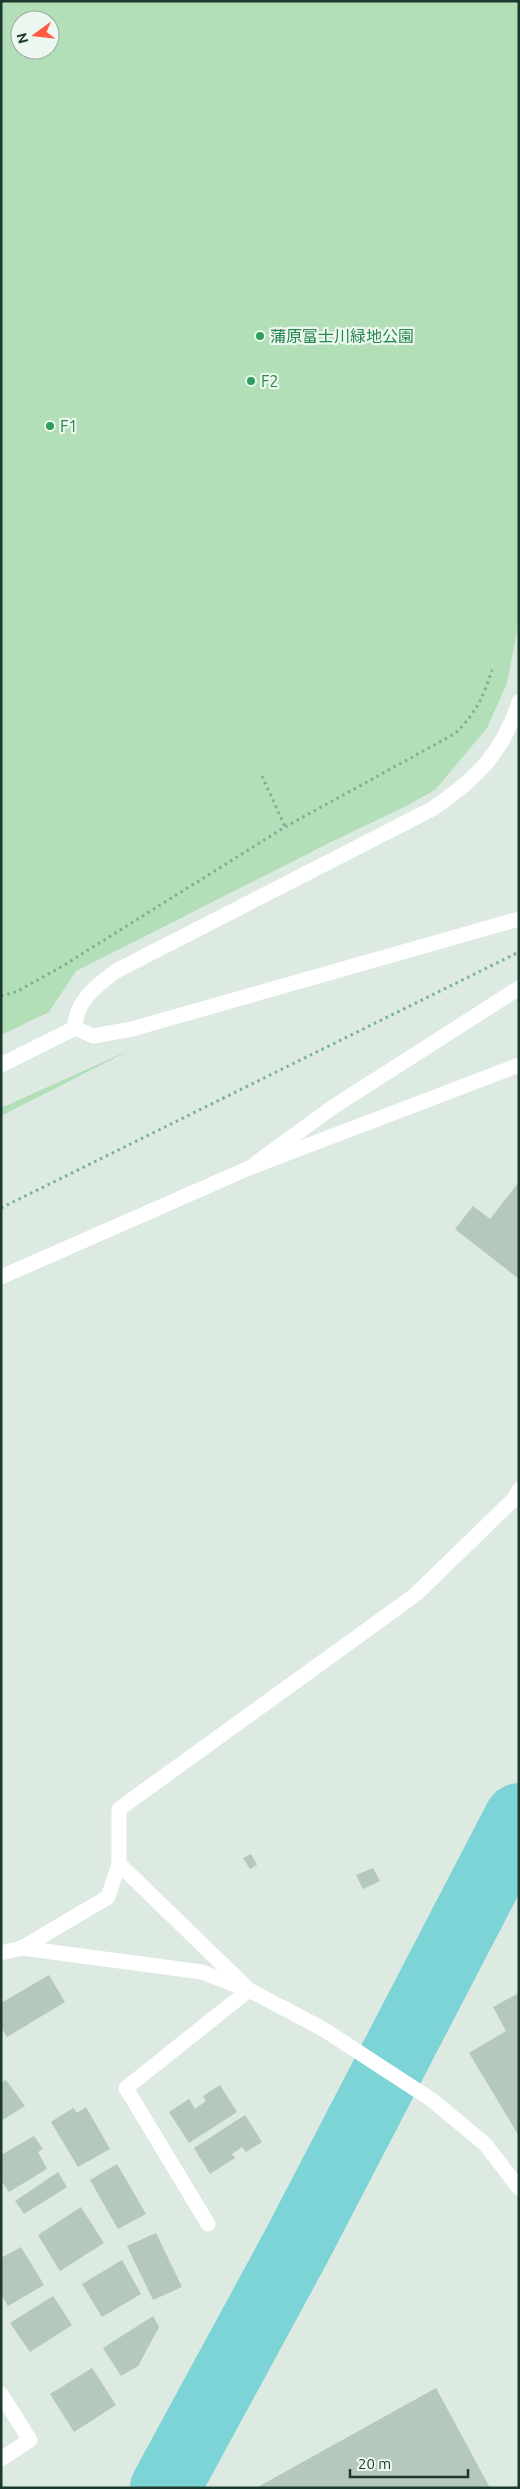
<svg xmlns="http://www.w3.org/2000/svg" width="520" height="2489" font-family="Ubuntu,'Noto Sans JP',sans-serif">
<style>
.green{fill:#b2deb8;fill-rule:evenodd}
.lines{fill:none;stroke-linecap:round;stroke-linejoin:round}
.river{stroke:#7dd4d6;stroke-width:70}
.building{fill:#b4c8bd}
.path{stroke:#79b198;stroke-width:3;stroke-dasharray:2.5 4;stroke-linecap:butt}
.lane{stroke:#fff;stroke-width:15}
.street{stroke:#fff;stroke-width:15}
.leisure-dot{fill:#2e9e5b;stroke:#ecf7f0;stroke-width:2}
.labels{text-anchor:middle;stroke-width:4.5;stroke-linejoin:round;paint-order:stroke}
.leisure-label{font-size:16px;fill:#27864d;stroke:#ecf7f0;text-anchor:start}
</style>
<rect width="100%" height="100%" fill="#dceae2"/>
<g class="green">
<path d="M1,1h518v620l-12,62 -20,45 -52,62 -31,17 -71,34 -257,130 -27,41 -48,23zM20,20h30v30h-30z"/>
<polygon points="132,1049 1,1116 1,1108"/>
</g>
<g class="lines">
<polyline class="river" points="165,2488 297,2245 519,1818"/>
</g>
<g class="building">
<polygon points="519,1182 519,1279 455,1229 473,1206 490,1219"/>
<polygon points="251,1854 257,1865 250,1869 243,1858"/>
<polygon points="373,1868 380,1881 363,1889 356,1875"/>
<polygon points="49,1975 65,2002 7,2037 1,2027 1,2003"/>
<polygon points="519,1993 519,2136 469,2053 506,2031 493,2007"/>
<polygon points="6,2080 25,2106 1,2121 1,2083"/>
<polygon points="220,2085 237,2112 189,2143 169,2112 189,2099 195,2109 206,2101 203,2096"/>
<polygon points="86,2107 110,2149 78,2167 51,2122 73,2108 77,2113"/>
<polygon points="245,2115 262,2142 246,2152 242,2147 232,2154 235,2158 210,2174 194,2148"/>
<polygon points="34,2136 43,2149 38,2152 47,2169 9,2192 1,2180 1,2155"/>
<polygon points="117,2164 146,2214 118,2229 90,2180"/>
<polygon points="58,2172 67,2187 24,2214 15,2201"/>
<polygon points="81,2207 104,2243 60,2271 38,2235"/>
<polygon points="156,2233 182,2287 153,2300 127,2246"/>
<polygon points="21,2247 44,2285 8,2306 1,2294 1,2258"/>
<polygon points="122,2260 141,2294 102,2317 82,2284"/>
<polygon points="53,2296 72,2325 30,2352 10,2323"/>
<polygon points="153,2316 159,2327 138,2366 121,2376 103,2348"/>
<polygon points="92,2368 116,2405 74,2432 50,2394"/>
<polygon points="436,2388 490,2488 256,2488"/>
</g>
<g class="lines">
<g class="path">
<polyline points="262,776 285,827"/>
<path d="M1,996l15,-4 45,-25 224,-140 171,-94c20,-21 27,-35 36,-63"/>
<polyline points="1,1208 519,952"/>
</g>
<g class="lane">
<path d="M75,1028c0,-26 21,-42 41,-57l316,-162c43,-29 71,-56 87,-107"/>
<polyline points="75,1028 93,1036 132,1029 519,919"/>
<polyline points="1,1065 75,1028"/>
<polyline points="256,1163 333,1107 519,988"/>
<polyline points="22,1948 108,1897 119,1864"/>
<polyline points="249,1990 119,1864 119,1809 415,1595 514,1499 519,1490"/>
</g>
<g class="street">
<polyline points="1,1277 249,1168 519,1065"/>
<polyline points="1,1953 22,1948 202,1972 249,1990 323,2029 432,2100 485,2144 519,2188"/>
<polyline points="208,2224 126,2088 249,1990"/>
<polyline points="1,2394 30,2440 1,2459"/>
</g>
</g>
<g class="leisure-dot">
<circle cx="260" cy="336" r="5"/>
<circle cx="251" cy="381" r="5"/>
<circle cx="50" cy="426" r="5"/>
</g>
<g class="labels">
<g class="leisure-label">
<text x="270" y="342">蒲原富士川緑地公園</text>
<text x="261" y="387">F2</text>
<text x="60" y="432">F1</text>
</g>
</g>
<rect width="520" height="2489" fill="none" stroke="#1d3a2f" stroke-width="5"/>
<g transform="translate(35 35) rotate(255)"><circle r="24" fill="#ecf7f0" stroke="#99aba3"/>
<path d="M0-4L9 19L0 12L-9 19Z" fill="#ff5b45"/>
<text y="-8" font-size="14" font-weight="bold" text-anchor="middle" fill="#1d3a2f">N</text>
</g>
<path d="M350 2469v8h118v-8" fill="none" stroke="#1d3a2f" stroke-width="2.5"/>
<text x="358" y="2469" font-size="15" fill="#1d3a2f" stroke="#ecf7f0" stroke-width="4" paint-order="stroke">20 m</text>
</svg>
